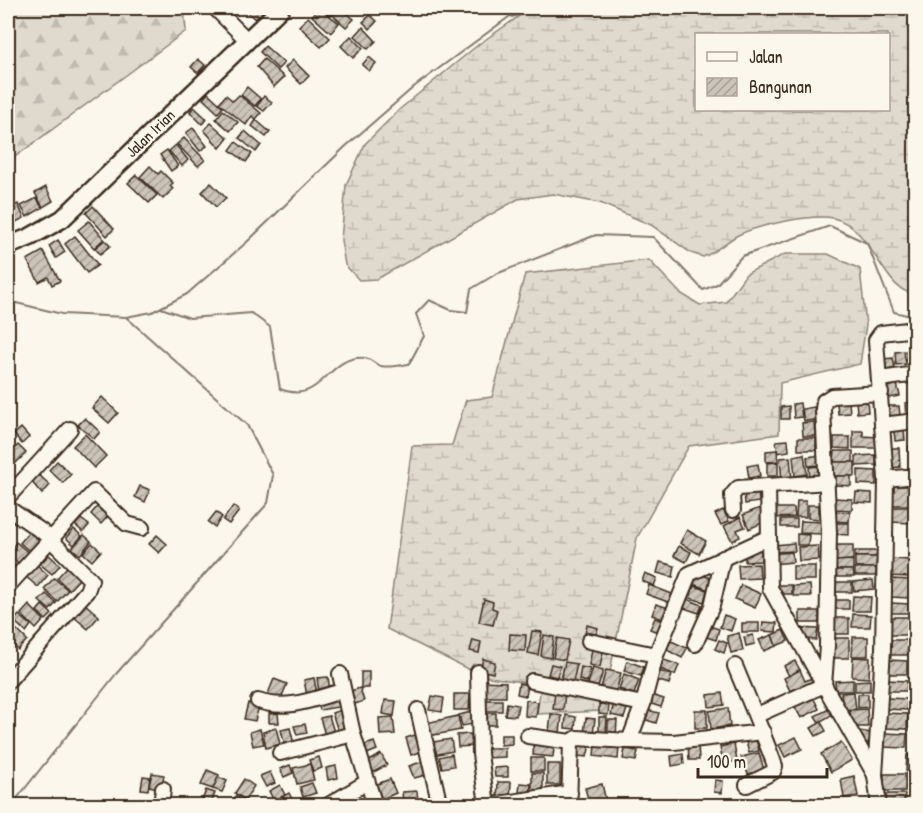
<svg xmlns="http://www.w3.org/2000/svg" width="923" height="813" font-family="'Patrick Hand',sans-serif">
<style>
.forest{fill:url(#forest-firs);stroke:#8d8276;stroke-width:1.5}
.wetland{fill:url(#wetland-marsh);stroke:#8d8276;stroke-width:1.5;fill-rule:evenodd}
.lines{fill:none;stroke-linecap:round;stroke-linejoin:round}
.stream{stroke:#85796d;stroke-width:2}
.building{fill:url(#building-hatch);stroke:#3b2a1e;stroke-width:1.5}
.minor-casing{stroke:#3b2a1e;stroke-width:18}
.major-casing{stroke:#3b2a1e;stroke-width:21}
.minor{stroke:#fbf7ec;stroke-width:14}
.major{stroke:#fbf7ec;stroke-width:16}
.labels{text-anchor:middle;stroke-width:4.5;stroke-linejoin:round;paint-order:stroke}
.street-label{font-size:16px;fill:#3b2a1e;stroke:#fbf7ec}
</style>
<defs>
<pattern id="forest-firs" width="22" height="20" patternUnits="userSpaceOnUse" patternTransform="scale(1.5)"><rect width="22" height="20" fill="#dfd9ce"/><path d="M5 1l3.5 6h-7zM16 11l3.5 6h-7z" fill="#c0bab0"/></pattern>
<pattern id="wetland-marsh" width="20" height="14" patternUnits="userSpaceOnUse" patternTransform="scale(1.5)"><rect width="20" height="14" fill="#dfd9ce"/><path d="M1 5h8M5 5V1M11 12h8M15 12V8" fill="none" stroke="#c0bab0"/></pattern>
<pattern id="building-hatch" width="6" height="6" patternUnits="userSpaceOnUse" patternTransform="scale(1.5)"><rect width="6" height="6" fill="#ccc4b9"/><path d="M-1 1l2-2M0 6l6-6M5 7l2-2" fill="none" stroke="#a79f96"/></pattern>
</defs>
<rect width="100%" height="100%" fill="#fbf7ec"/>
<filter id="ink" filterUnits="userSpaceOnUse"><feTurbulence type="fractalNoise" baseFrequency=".0167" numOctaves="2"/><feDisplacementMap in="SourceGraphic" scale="12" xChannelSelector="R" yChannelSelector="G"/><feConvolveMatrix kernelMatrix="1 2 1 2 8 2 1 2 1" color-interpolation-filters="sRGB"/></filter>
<g filter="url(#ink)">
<polygon class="forest" points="8,8 184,8 186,31 8,162"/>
<g class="wetland">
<path d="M531,8h384v285c-31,2 -42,-67 -82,-75 -21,-4 -75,7 -95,17 -13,7 -21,17 -35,22l-12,-4 -40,-28 -51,-22 -47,-9 -35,5 -141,80 -18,1 -14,-15 -4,-25 5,-55 19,-41 35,-35 79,-65zM696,34h192v76h-192z"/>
<polygon points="785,254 828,254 860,269 866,325 860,364 780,383 779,434 689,446 637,538 602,711 537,714 541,685 482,676 387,629 412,446 452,445 466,400 492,397 525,274 649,260 680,293 700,305 726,302 746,274"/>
</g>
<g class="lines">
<g class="stream">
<polyline points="512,17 538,8"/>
<polyline points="8,290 12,302 8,366"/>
<path d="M161,308l29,10 61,-5 19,14 10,62c44,17 46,-35 85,-31 6,1 11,7 16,8 8,2 20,-1 28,-2l15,-28 -8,-22 13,-14 22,10 16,2 4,-23 25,-15 100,-39 57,2 50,53 14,-6 25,-28 88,-30 37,17 27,69 17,4 5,-2"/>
<polyline points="126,317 152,312 187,294 247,242 345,147 415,86 521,8"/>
<polyline points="11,806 116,674 268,503 273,475 247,425 126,317 62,314 12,302"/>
</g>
</g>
<g class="building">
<polygon points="254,8 263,12 255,19 248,13"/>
<polygon points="319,8 339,23 331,33 312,16"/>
<polygon points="329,8 341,8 354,19 346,27 327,10"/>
<polygon points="370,15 377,21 370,29 363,22"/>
<polygon points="308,17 330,38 321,47 299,26"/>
<polygon points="363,27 376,41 368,49 355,36"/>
<polygon points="351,36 363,48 353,58 341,46"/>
<polygon points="265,46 284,63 278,69 260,52"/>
<polygon points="369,57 376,63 369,71 362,65"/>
<polygon points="198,59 205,65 198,73 191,67"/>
<polygon points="264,59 284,77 274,87 257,67"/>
<polygon points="293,60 309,76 301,84 285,68"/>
<polygon points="247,87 261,99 255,106 241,95"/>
<polygon points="208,93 223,107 218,113 203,99"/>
<polygon points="226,95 233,101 239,95 261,113 256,119 252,116 246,125 219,103"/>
<polygon points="264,96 272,102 264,111 257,106"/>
<polygon points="194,107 207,119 202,124 190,112"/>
<polygon points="223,110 238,122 230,131 216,119"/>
<polygon points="256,120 270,132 266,137 252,126"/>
<polygon points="211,123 228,138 220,148 204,130"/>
<polygon points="193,128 207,146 200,151 186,133"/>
<polygon points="245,131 261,145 256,152 239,138"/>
<polygon points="184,138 205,160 198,166 177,144"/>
<polygon points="236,142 252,154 246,162 230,150"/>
<polygon points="176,145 188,160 182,166 169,151"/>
<polygon points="167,150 178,166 171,171 160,155"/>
<polygon points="150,166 158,174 161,171 173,183 170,186 173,189 163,199 140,177"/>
<polygon points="136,175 157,195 149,203 128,183"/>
<polygon points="211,183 226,198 216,207 202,192"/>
<polygon points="46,187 53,201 43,207 35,193"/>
<polygon points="37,198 42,208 27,217 21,206"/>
<polygon points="18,204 24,218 14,223 8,209"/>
<polygon points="93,206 114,229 107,236 86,213"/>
<polygon points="89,221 104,239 94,248 78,230"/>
<polygon points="75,236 98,265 87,273 65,244"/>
<polygon points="58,240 65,252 56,258 49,246"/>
<polygon points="105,240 110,246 100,254 95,248"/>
<polygon points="43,251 60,281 52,285 48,277 39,282 27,260"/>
<polygon points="916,349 916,367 909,368 906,351"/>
<polygon points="904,351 906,364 896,365 895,352"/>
<polygon points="893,358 895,369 884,370 883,359"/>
<polygon points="897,384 900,396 889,398 887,387"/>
<polygon points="102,397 118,413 109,423 92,408"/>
<polygon points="867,399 868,412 857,413 856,400"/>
<polygon points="849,402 850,413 838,414 837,403"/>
<polygon points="913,402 914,419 906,419 905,403"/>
<polygon points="800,403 802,417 794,418 793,404"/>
<polygon points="789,406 789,419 781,419 781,407"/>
<polygon points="889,406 899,406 900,416 890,417"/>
<polygon points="814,407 816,420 804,421 802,409"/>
<polygon points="85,418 100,432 94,439 78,425"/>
<polygon points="814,422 815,436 803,436 802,423"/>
<polygon points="21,428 29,437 22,444 14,434"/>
<polygon points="904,430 905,440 895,441 894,431"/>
<polygon points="853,431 863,431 863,436 877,437 877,448 853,448"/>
<polygon points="85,434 106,456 94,468 73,446"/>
<polygon points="834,437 850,437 850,449 834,448"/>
<rect x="798" y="438" width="18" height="12"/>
<polygon points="788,440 789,451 778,453 776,441"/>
<polygon points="18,445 26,453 16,463 8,455"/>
<polygon points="909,446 916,446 916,470 911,470"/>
<polygon points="889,448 899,448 900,467 889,468"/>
<polygon points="777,450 778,461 766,462 766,451"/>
<polygon points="835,451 853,451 853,462 834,462"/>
<polygon points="804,454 807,474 795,476 793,456"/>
<polygon points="821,455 822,465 808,466 807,457"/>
<polygon points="876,455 876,465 856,466 856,456"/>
<polygon points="790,457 792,480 782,481 780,458"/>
<polygon points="57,461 71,474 63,483 49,470"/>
<polygon points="778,462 778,476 767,476 767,463"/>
<polygon points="833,462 855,462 855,476 832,476"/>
<polygon points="758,464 760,476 749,478 747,466"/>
<polygon points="820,466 822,479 810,480 809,467"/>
<polygon points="858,470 876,471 876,485 858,484"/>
<polygon points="38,474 50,485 42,494 31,481"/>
<polygon points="836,476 851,476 851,486 836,485"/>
<polygon points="140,486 150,490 145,502 135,497"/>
<rect x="892" y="486" width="21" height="19"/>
<polygon points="758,490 759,502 745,504 744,492"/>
<polygon points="856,492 872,493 872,503 855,502"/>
<polygon points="834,498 852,499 852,510 834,509"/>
<polygon points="797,501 806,501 806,517 796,517"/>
<polygon points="808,505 819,505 819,519 808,518"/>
<polygon points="233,506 239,511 229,524 223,520"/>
<polygon points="97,507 108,516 101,524 91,514"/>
<polygon points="892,507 913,507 912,523 891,522"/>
<polygon points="760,508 766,521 749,529 743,515"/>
<polygon points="773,508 794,508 795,517 773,518"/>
<polygon points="723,510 729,521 721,525 715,514"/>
<polygon points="833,511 850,512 849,522 832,521"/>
<polygon points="216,512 222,517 215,527 208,522"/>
<polygon points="740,517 745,527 737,530 740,537 732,541 724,526"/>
<polygon points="81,519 89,525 83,532 75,525"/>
<rect x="781" y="519" width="16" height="8"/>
<polygon points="801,521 822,522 821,534 800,533"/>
<polygon points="831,523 849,523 849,535 831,534"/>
<polygon points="74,529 82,536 74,545 66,538"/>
<polygon points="687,530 706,541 699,554 680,543"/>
<polygon points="29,532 39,540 29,551 20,543"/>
<polygon points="797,534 809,535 808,545 797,545"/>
<polygon points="84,535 91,541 80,555 72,548"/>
<polygon points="157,535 167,544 159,553 149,544"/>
<polygon points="16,542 31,555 22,566 8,554"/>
<polygon points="92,543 101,551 92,561 83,553"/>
<polygon points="794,543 795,551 775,552 775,545"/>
<polygon points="836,545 853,545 853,560 836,561"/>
<polygon points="679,546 691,552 686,562 674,556"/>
<polygon points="818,546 819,560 799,561 798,547"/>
<polygon points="761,549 761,561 745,562 745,550"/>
<rect x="855" y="551" width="22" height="6"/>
<polygon points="792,552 793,562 772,564 771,554"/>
<polygon points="49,555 60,565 52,574 40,564"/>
<polygon points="855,557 877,557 876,568 855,568"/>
<polygon points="890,559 911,560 910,577 889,576"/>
<polygon points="853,560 853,570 836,570 836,561"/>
<polygon points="660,562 675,566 673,577 657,573"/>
<polygon points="36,564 48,575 38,587 25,576"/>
<polygon points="759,564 760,578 739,579 738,565"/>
<rect x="793" y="566" width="22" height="14"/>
<polygon points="67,567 80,578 69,590 57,578"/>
<rect x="855" y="568" width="21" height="8"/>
<polygon points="836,570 853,570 854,577 836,577"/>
<polygon points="645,573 657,578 654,586 642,581"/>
<polygon points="697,573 713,579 709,590 693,584"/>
<polygon points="54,578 68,590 57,602 44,589"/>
<polygon points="892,579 911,580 909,598 891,597"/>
<polygon points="873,580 874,589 854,591 853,582"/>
<rect x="834" y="582" width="18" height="10"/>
<polygon points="649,585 672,594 668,602 646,594"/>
<polygon points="741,585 761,594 755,608 735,599"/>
<rect x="777" y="585" width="15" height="9"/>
<polygon points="810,585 811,596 793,596 793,586"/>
<polygon points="694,586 707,590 704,602 690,598"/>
<polygon points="46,594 56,603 50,610 39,601"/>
<polygon points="853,596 871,597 870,611 852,611"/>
<polygon points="484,599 493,602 492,608 497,610 493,625 479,622"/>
<polygon points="687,599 702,605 699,613 684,608"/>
<rect x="833" y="600" width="16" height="9"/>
<polygon points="84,603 99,616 88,629 73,616"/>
<polygon points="891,603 909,604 908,613 891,613"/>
<polygon points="656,604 669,608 665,620 652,615"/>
<polygon points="29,605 44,620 36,629 21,614"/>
<polygon points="42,605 52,614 46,620 37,611"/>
<rect x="800" y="611" width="19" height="12"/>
<polygon points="853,614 871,615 870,627 852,627"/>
<polygon points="19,615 31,625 26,632 14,621"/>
<polygon points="724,615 735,619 731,631 720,627"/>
<rect x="890" y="617" width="19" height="18"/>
<polygon points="655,618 665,622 660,633 650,629"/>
<rect x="835" y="618" width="14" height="16"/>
<polygon points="763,622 777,623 776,632 762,631"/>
<rect x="742" y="623" width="17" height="9"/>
<polygon points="587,625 598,628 594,640 584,637"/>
<polygon points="706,625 719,629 716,640 703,636"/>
<polygon points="13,626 27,640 18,650 8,640 8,632"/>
<polygon points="798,628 818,629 816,640 806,639"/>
<polygon points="783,630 788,641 776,646 772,635"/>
<polygon points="532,631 542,632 538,655 528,653"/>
<polygon points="739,633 743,650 731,653 727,636"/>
<polygon points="510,634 526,635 525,651 509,650"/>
<polygon points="544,635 554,637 551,658 541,656"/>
<polygon points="753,635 755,644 746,646 744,637"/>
<polygon points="772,635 776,646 764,651 759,640"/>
<polygon points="853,637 868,637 868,656 852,656"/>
<polygon points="557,638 569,640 565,660 553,658"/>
<polygon points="834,638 849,638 849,658 833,658"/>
<polygon points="473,640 481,642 479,653 470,651"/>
<polygon points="669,640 687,648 682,658 665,649"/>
<polygon points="719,640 727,643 724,653 715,649"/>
<polygon points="890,640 909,640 908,655 889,655"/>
<polygon points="593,645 604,647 600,667 589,665"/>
<polygon points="853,657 870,658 869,678 852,677"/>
<polygon points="483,659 495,662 493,673 480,670"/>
<polygon points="661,659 679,665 675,675 658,668"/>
<polygon points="888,660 907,661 907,674 888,674"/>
<polygon points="627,661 644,667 641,676 624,671"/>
<polygon points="795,661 800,670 789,676 784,666"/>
<polygon points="565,662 577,664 573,682 561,680"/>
<polygon points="551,664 560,666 557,677 548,675"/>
<polygon points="581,667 590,669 587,682 579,680"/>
<polygon points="593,668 603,671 598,687 588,684"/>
<polygon points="606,670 621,673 616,692 601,688"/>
<polygon points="656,670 672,675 669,684 653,679"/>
<polygon points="800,670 805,681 812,678 815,684 801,690 800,687 790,691 784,678"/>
<rect x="361" y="672" width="8" height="16"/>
<polygon points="624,674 639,680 634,694 619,689"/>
<polygon points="328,677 330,691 319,692 317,678"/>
<polygon points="314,678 317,694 307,696 304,680"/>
<polygon points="274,679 287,684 280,701 267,696"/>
<polygon points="853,680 853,691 836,691 835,681"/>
<polygon points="870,680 870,691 855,691 855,681"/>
<polygon points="887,680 907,681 907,691 886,691"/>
<polygon points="481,681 506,682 506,697 481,697"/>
<polygon points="519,683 528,685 526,696 517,694"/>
<polygon points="360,688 364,701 352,705 348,692"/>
<polygon points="555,692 565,693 563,710 553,709"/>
<polygon points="854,692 856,709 843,710 841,693"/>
<polygon points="722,693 724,705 709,707 708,695"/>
<polygon points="909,693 916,693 916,730 910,730"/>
<polygon points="454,694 470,694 469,710 454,710"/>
<polygon points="648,694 664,699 661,707 645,702"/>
<polygon points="858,694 868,694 868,707 858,708"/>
<polygon points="334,695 338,707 320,710 317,701"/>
<polygon points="812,695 819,709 801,718 794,705"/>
<polygon points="432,696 444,698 442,712 429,710"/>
<polygon points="887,698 908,699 907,710 886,709"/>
<polygon points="385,700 396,701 394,716 383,714"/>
<rect x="486" y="700" width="16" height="11"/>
<polygon points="526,700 538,702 536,717 525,716"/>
<polygon points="248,703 259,706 255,721 244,719"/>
<polygon points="507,703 518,705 516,716 505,715"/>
<polygon points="599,704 609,705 608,715 599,714"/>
<polygon points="613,706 627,709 624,718 611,715"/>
<polygon points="728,708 730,726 711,729 709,711"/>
<polygon points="643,709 659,713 656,723 640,718"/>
<polygon points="829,709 832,715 819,722 815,716"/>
<polygon points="867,709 868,727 851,727 850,710"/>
<polygon points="341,710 347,727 338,731 332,713"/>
<rect x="695" y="710" width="12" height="18"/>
<polygon points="471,712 474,724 462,726 459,715"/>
<polygon points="278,713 279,723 269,723 269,714"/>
<polygon points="485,713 496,713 496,725 484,725"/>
<polygon points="885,713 908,714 907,729 884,728"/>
<polygon points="551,714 562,716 560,733 549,731"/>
<polygon points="566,715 576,717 575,729 565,728"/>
<polygon points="329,716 334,732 325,735 320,718"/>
<polygon points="458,716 461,730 428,736 426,723"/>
<polygon points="393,717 395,734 380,735 379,718"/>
<polygon points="599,717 607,717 606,733 599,732"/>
<polygon points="586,718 595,719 593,734 584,733"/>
<polygon points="608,720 617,720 616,736 608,736"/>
<polygon points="821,722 826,731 816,736 811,728"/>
<polygon points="305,724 307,733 297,735 294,726"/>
<polygon points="276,728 280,744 266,748 263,732"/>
<polygon points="290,728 294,744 285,746 281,730"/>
<polygon points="260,729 264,744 253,746 250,732"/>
<polygon points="854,730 872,733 871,743 860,742"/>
<polygon points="883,733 907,734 906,748 882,747"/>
<polygon points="471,734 472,746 458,747 457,735"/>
<polygon points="415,735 420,752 411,755 406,738"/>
<polygon points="501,735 512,735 512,744 501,745"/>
<polygon points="796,737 802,749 785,757 779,745"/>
<polygon points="451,739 453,751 429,756 426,743"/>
<polygon points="534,739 555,741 553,757 533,755"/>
<polygon points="756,739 759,751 749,753 746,742"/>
<polygon points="374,742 377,750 362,756 359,747"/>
<polygon points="841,742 852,760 831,772 821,754"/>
<polygon points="579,743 590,745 587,757 577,756"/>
<polygon points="698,743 699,760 689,760 688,744"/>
<polygon points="734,744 737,761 723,764 720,747"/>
<polygon points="595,745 619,747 618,759 594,756"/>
<polygon points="484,748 505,748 505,757 484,758"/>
<polygon points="625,749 638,751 636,761 623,759"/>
<polygon points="759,753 764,770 748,774 741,757"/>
<polygon points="381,754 387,765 372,773 366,763"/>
<polygon points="452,754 454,766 442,768 439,757"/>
<polygon points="683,754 684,764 672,766 671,756"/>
<polygon points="907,755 916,755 916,771 906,771"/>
<polygon points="319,757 322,768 313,771 309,760"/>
<rect x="531" y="758" width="13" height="13"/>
<polygon points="421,762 426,775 414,778 409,766"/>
<polygon points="310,764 314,780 297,784 293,768"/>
<rect x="547" y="764" width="13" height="21"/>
<polygon points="290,765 293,773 284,777 280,769"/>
<polygon points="336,766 338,778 328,780 326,768"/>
<polygon points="508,767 508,777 495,777 494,768"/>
<polygon points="207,770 219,775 213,789 201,785"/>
<polygon points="270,772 275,783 266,787 260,776"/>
<polygon points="152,773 164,775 161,789 149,786"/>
<polygon points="532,773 543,773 543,790 532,791"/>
<polygon points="907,773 916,773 916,791 907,790"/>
<rect x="884" y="774" width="21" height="17"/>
<polygon points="143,776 150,777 148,790 141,789"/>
<polygon points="854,776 858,796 844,798 841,779"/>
<polygon points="218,777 227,781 222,792 213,789"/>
<polygon points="244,779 254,786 245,800 235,793"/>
<polygon points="390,779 396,793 382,799 375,785"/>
<polygon points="715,780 723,781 722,793 714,792"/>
<polygon points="498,782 511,782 510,801 497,800"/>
<polygon points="312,783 316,793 303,797 300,787"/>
<polygon points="520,783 531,784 530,794 519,793"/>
<polygon points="602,784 606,801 590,806 585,788"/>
<polygon points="280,785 285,795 274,801 269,791"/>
<polygon points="206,790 215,793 211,804 202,801"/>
<polygon points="417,791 418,802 403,803 402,792"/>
<polygon points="289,793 295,805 283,806 280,798"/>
<rect x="908" y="793" width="8" height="13"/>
<polygon points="883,794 905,794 904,806 882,806"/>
<polygon points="236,795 246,800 243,806 231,806"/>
<polygon points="465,798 465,806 452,806 451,799"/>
</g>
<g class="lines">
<defs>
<g id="minor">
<polyline points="215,8 247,40"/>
<polyline points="880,379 916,374"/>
<polyline points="882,425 916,421"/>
<polyline points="886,479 916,476"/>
<polyline points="8,497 70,429"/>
<polyline points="8,508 44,533 91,580 87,591 8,681"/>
<polyline points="733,510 732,495 738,488 828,482"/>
<polyline points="8,586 94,492 127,524 142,528"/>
<polyline points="589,641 656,655"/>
<polyline points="695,644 712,606 723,558"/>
<path d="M735,666c14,34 28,66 40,100l-2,6 -26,13"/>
<polyline points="478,672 480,754 487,805"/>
<polyline points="340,674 353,734 375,806"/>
<polyline points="532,681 643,704"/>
<path d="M258,701c30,10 55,-2 84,-10"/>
<polyline points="418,710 440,806"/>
<polyline points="757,715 824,685 770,588 768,486"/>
<polyline points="528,736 571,742"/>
<polyline points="629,741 674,742 763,732"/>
<polyline points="280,753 353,734"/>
<polyline points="875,775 824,685 827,646 829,532 823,409 824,401 832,396 881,393"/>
<polyline points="161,806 163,789"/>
<polyline points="327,806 367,782"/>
<polyline points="485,806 570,793"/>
<polyline points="569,806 571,742 577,738 629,741 643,704 656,655 689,574 769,537"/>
<polyline points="879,806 875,775 883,649 886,479 876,340 881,333 916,329"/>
</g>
<polyline id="major" points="8,246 30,237 62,219 281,8"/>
</defs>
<use href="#minor" class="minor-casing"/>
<use href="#major" class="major-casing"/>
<use href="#minor" class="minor"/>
<use href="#major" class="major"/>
</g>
</g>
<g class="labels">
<g class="street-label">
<text transform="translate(150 133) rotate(-44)" y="6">Jalan Irian</text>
</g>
</g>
<rect width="923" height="813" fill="none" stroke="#fbf7ec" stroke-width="30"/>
<rect x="15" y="15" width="893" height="783" fill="none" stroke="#3b2a1e" stroke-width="2" filter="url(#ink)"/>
<rect x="695" y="33" width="195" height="78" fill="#fbf7ec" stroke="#aea59a" stroke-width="1.5"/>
<rect x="707" y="52" width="30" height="9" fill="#fbf7ec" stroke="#aea59a" stroke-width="1.5"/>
<text x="749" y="63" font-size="18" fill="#3b2a1e">Jalan</text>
<rect x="707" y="78" width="30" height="18" fill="url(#building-hatch)" stroke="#aea59a" stroke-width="1.5"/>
<text x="749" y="93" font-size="18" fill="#3b2a1e">Bangunan</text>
<path d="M698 768v9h129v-9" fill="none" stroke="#3b2a1e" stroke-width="3"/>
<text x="707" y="768" font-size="18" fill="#3b2a1e" stroke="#fbf7ec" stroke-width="4.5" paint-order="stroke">100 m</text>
</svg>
